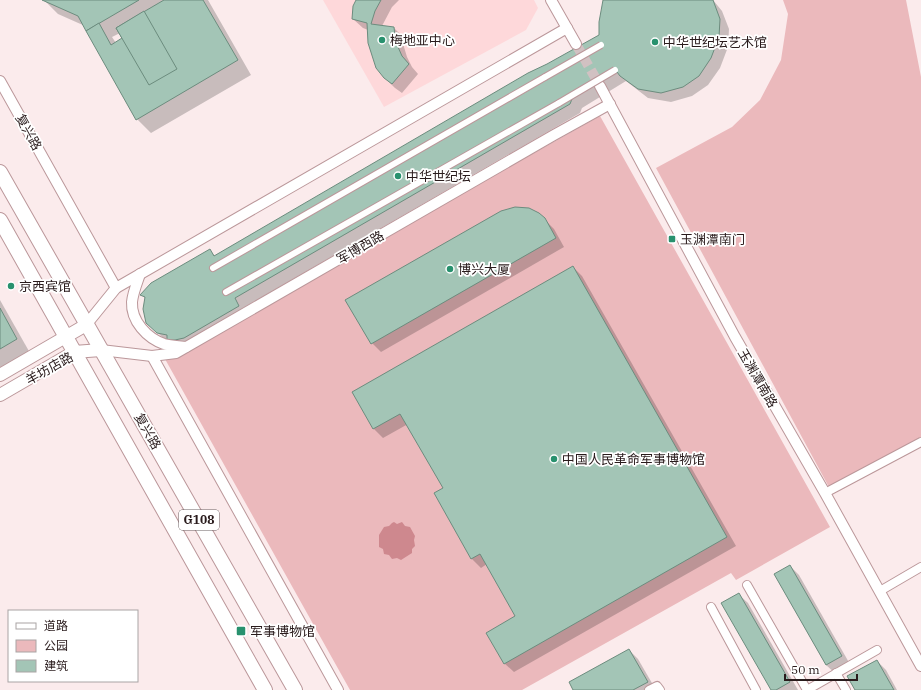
<svg xmlns="http://www.w3.org/2000/svg" width="921" height="690" font-family="'IBM Plex Serif','Noto Sans SC',serif">
<style>
.built{fill:#fed8da}
.green{fill:#ebb9bc}
.water{fill:#ce888e}
.shadow{fill:#0003;fill-rule:evenodd}
.building{fill:#a3c5b6;stroke:#6c8c7e}
.lines{fill:none;stroke-linecap:round;stroke-linejoin:round}
.tertiary-tunnel{stroke:#d1c1c2;stroke-width:10;stroke-dasharray:10 5;stroke-linecap:butt}
.pedestrian-casing{stroke:#bb979a;stroke-width:8}
.minor-casing{stroke:#bb979a;stroke-width:10}
.tertiary-casing{stroke:#bb979a;stroke-width:12}
.secondary-casing{stroke:#bb979a;stroke-width:14}
.trunk-casing{stroke:#bb979a;stroke-width:16}
.pedestrian{stroke:#fff;stroke-width:6}
.minor{stroke:#fff;stroke-width:8}
.tertiary{stroke:#fff;stroke-width:10}
.secondary{stroke:#fff;stroke-width:12}
.trunk{stroke:#fff;stroke-width:14}
.pedestrian-bridge-casing{stroke:#bb979a;stroke-width:8;stroke-linecap:butt}
.pedestrian-bridge{stroke:#fff;stroke-width:6}
.poi-dot{fill:#28916e;stroke:#fff;stroke-width:1.5}
.labels{text-anchor:middle;stroke-width:3.5;stroke-linejoin:round;paint-order:stroke}
.shield{fill:#fff;stroke:#695f60;stroke-width:1}
.shield-label{font-size:12px;font-weight:bold;fill:#291b1c}
.poi-label{font-size:13px;fill:#291b1c;stroke:#fff;text-anchor:start}
.street-label{font-size:13px;fill:#291b1c;stroke:#fff}
</style>
<rect width="100%" height="100%" fill="#fbebec"/>
<polygon class="built" points="323,0 534,0 538,8 526,30 384,107"/>
<g class="green">
<polygon points="783,0 906,0 921,77 921,437 830,489 656,168 732,127 760,100 781,60 788,14"/>
<polygon points="600,116 830,527 736,580 731,573 522,690 350,690 165,359"/>
</g>
<path class="water" d="M394,522l3,2 5,-2 3,4 5,1 5,9 -1,4 1,6 -3,3v4l-11,7 -4,-2 -5,1 -3,-4 -5,-1 -1,-5 -4,-2c0,-1 0,-11 0,-12l5,-8 5,-1 3,-3z"/>
<g class="shadow">
<path d="M44,0h164l43,75 -100,58 -14,-14 -52,-93 -27,-12zM120,33l3,6 -7,4 -4,-6z"/>
<polygon points="357,0 399,0 392,7 382,26 394,28 403,37 404,47 407,57 412,67 418,74 402,93 395,88 385,78 368,30 363,28 353,19"/>
<polygon points="604,0 713,0 722,11 729,29 728,47 720,68 708,85 692,96 671,102 648,98 626,81 582,108 580,113 243,308 248,315 185,349 167,342 157,332 146,299 142,295 210,250 215,256 600,35"/>
<polygon points="539,214 554,229 564,247 381,352 372,343"/>
<polygon points="573,267 582,276 736,546 514,672 504,663 517,616 487,564 481,568 472,559 435,494 444,488 408,424 383,438 374,429 353,392"/>
<polygon points="0,300 30,353 0,370"/>
<polygon points="790,566 799,575 851,666 836,674 826,665 775,574"/>
<polygon points="738,594 748,603 798,690 772,690"/>
<polygon points="629,650 638,659 656,690 574,690"/>
<polygon points="877,661 886,670 897,690 856,690"/>
</g>
<g class="building">
<polygon points="42,0 139,0 86,31 78,16"/>
<polygon points="164,0 203,0 238,60 136,120 86,31 99,23 111,45 122,38 116,28"/>
<polygon points="356,0 381,0 375,11 371,24 394,27 395,37 398,47 402,56 409,64 392,84 384,78 376,68 368,43 367,23 352,19 353,6"/>
<polygon points="603,0 713,0 720,19 719,37 711,58 699,76 683,87 661,93 638,89 620,76 617,72 572,99 570,104 235,298 239,306 184,338 175,340 167,340 167,335 157,333 146,323 143,309 145,297 140,295 151,283 210,249 214,256 528,73 547,64 599,35 599,22"/>
<polygon points="144,11 177,69 149,85 116,28"/>
<polygon points="515,207 529,208 539,213 545,218 556,238 371,344 345,300 501,211"/>
<polygon points="573,266 727,537 504,664 486,633 515,616 480,554 471,559 434,493 443,488 400,414 373,429 352,392"/>
<polygon points="0,308 17,339 0,349"/>
<polygon points="790,565 842,656 826,665 774,574"/>
<polygon points="739,593 790,682 776,690 771,690 721,603"/>
<polygon points="629,649 648,682 633,690 573,690 569,682"/>
<polygon points="877,660 894,690 855,690 847,676"/>
</g>
<g class="lines">
<polyline class="tertiary-tunnel" points="576,44 600,86"/>
<defs>
<g id="pedestrian">
<polyline points="213,268 545,77"/>
<polyline points="226,292 559,103"/>
</g>
<g id="minor">
<polyline points="825,493 921,442"/>
<polyline points="747,585 807,690"/>
<polyline points="880,591 921,567"/>
<polyline points="711,607 756,690"/>
<polyline points="836,673 846,690"/>
<polyline points="649,690 657,686 660,690"/>
<polyline points="807,690 877,650"/>
</g>
<g id="tertiary">
<polyline points="551,0 576,44"/>
<polyline points="0,81 116,288"/>
<polyline points="600,86 735,337 825,493 921,666"/>
<path d="M140,274c-3,9 -7,18 -8,28 -1,19 15,36 32,42 7,2 15,2 22,3"/>
<polyline points="86,325 116,288 567,28"/>
<polyline points="101,350 152,356 176,353 554,135 610,104"/>
<polyline points="152,356 338,690"/>
</g>
<g id="secondary">
<polyline points="0,375 86,325"/>
<polyline points="0,395 74,352 101,350"/>
</g>
<g id="trunk">
<polyline points="0,172 295,690"/>
<polyline points="0,220 265,690"/>
</g>
</defs>
<use href="#pedestrian" class="pedestrian-casing"/>
<use href="#minor" class="minor-casing"/>
<use href="#tertiary" class="tertiary-casing"/>
<use href="#secondary" class="secondary-casing"/>
<use href="#trunk" class="trunk-casing"/>
<use href="#pedestrian" class="pedestrian"/>
<use href="#minor" class="minor"/>
<use href="#tertiary" class="tertiary"/>
<use href="#secondary" class="secondary"/>
<use href="#trunk" class="trunk"/>
<defs>
<g id="pedestrian-bridge">
<polyline points="545,77 601,45"/>
<polyline points="559,103 615,70"/>
</g>
</defs>
<use href="#pedestrian-bridge" class="pedestrian-bridge-casing"/>
<use href="#pedestrian-bridge" class="pedestrian-bridge"/>
</g>
<g class="poi-dot">
<circle cx="382" cy="40" r="4"/>
<circle cx="655" cy="42" r="4"/>
<circle cx="398" cy="176" r="4"/>
<rect x="668" y="235" width="8" height="8" rx="2"/>
<circle cx="450" cy="269" r="4"/>
<circle cx="11" cy="286" r="4"/>
<circle cx="554" cy="459" r="4"/>
<rect x="236" y="626" width="10" height="10" rx="2"/>
</g>
<g class="labels">
<rect class="shield" x="179" y="510" width="40" height="20" rx="3"/>
<g class="shield-label">
<text x="199" y="524">G108</text>
</g>
<g class="poi-label">
<text x="390" y="45">梅地亚中心</text>
<text x="663" y="47">中华世纪坛艺术馆</text>
<text x="406" y="181">中华世纪坛</text>
<text x="680" y="244">玉渊潭南门</text>
<text x="458" y="274">博兴大厦</text>
<text x="19" y="291">京西宾馆</text>
<text x="562" y="464">中国人民革命军事博物馆</text>
<text x="250" y="636">军事博物馆</text>
</g>
<g class="street-label">
<text transform="translate(29 132) rotate(61)" y="5">复兴路</text>
<text transform="translate(360 247) rotate(-30)" y="5">军博西路</text>
<text transform="translate(49 368) rotate(-29)" y="5">羊坊店路</text>
<text transform="translate(758 378) rotate(60)" y="5">玉渊潭南路</text>
<text transform="translate(148 431) rotate(60)" y="5">复兴路</text>
</g>
</g>
<rect x="8" y="610" width="130" height="72" fill="#ffffff" stroke="#a9a4a4"/>
<rect x="16" y="623" width="20" height="6" fill="#ffffff" stroke="#a9a4a4"/>
<text x="44" y="630" font-size="12" fill="#291b1c">道路</text>
<rect x="16" y="640" width="20" height="12" fill="#ebb9bc" stroke="#a9a4a4"/>
<text x="44" y="650" font-size="12" fill="#291b1c">公园</text>
<rect x="16" y="660" width="20" height="12" fill="#a3c5b6" stroke="#a9a4a4"/>
<text x="44" y="670" font-size="12" fill="#291b1c">建筑</text>
<path d="M785 674v6h72v-6" fill="none" stroke="#291b1c" stroke-width="2"/>
<text x="791" y="674" font-size="12" fill="#291b1c" stroke="#ffffff" stroke-width="3" paint-order="stroke">50 m</text>
</svg>
